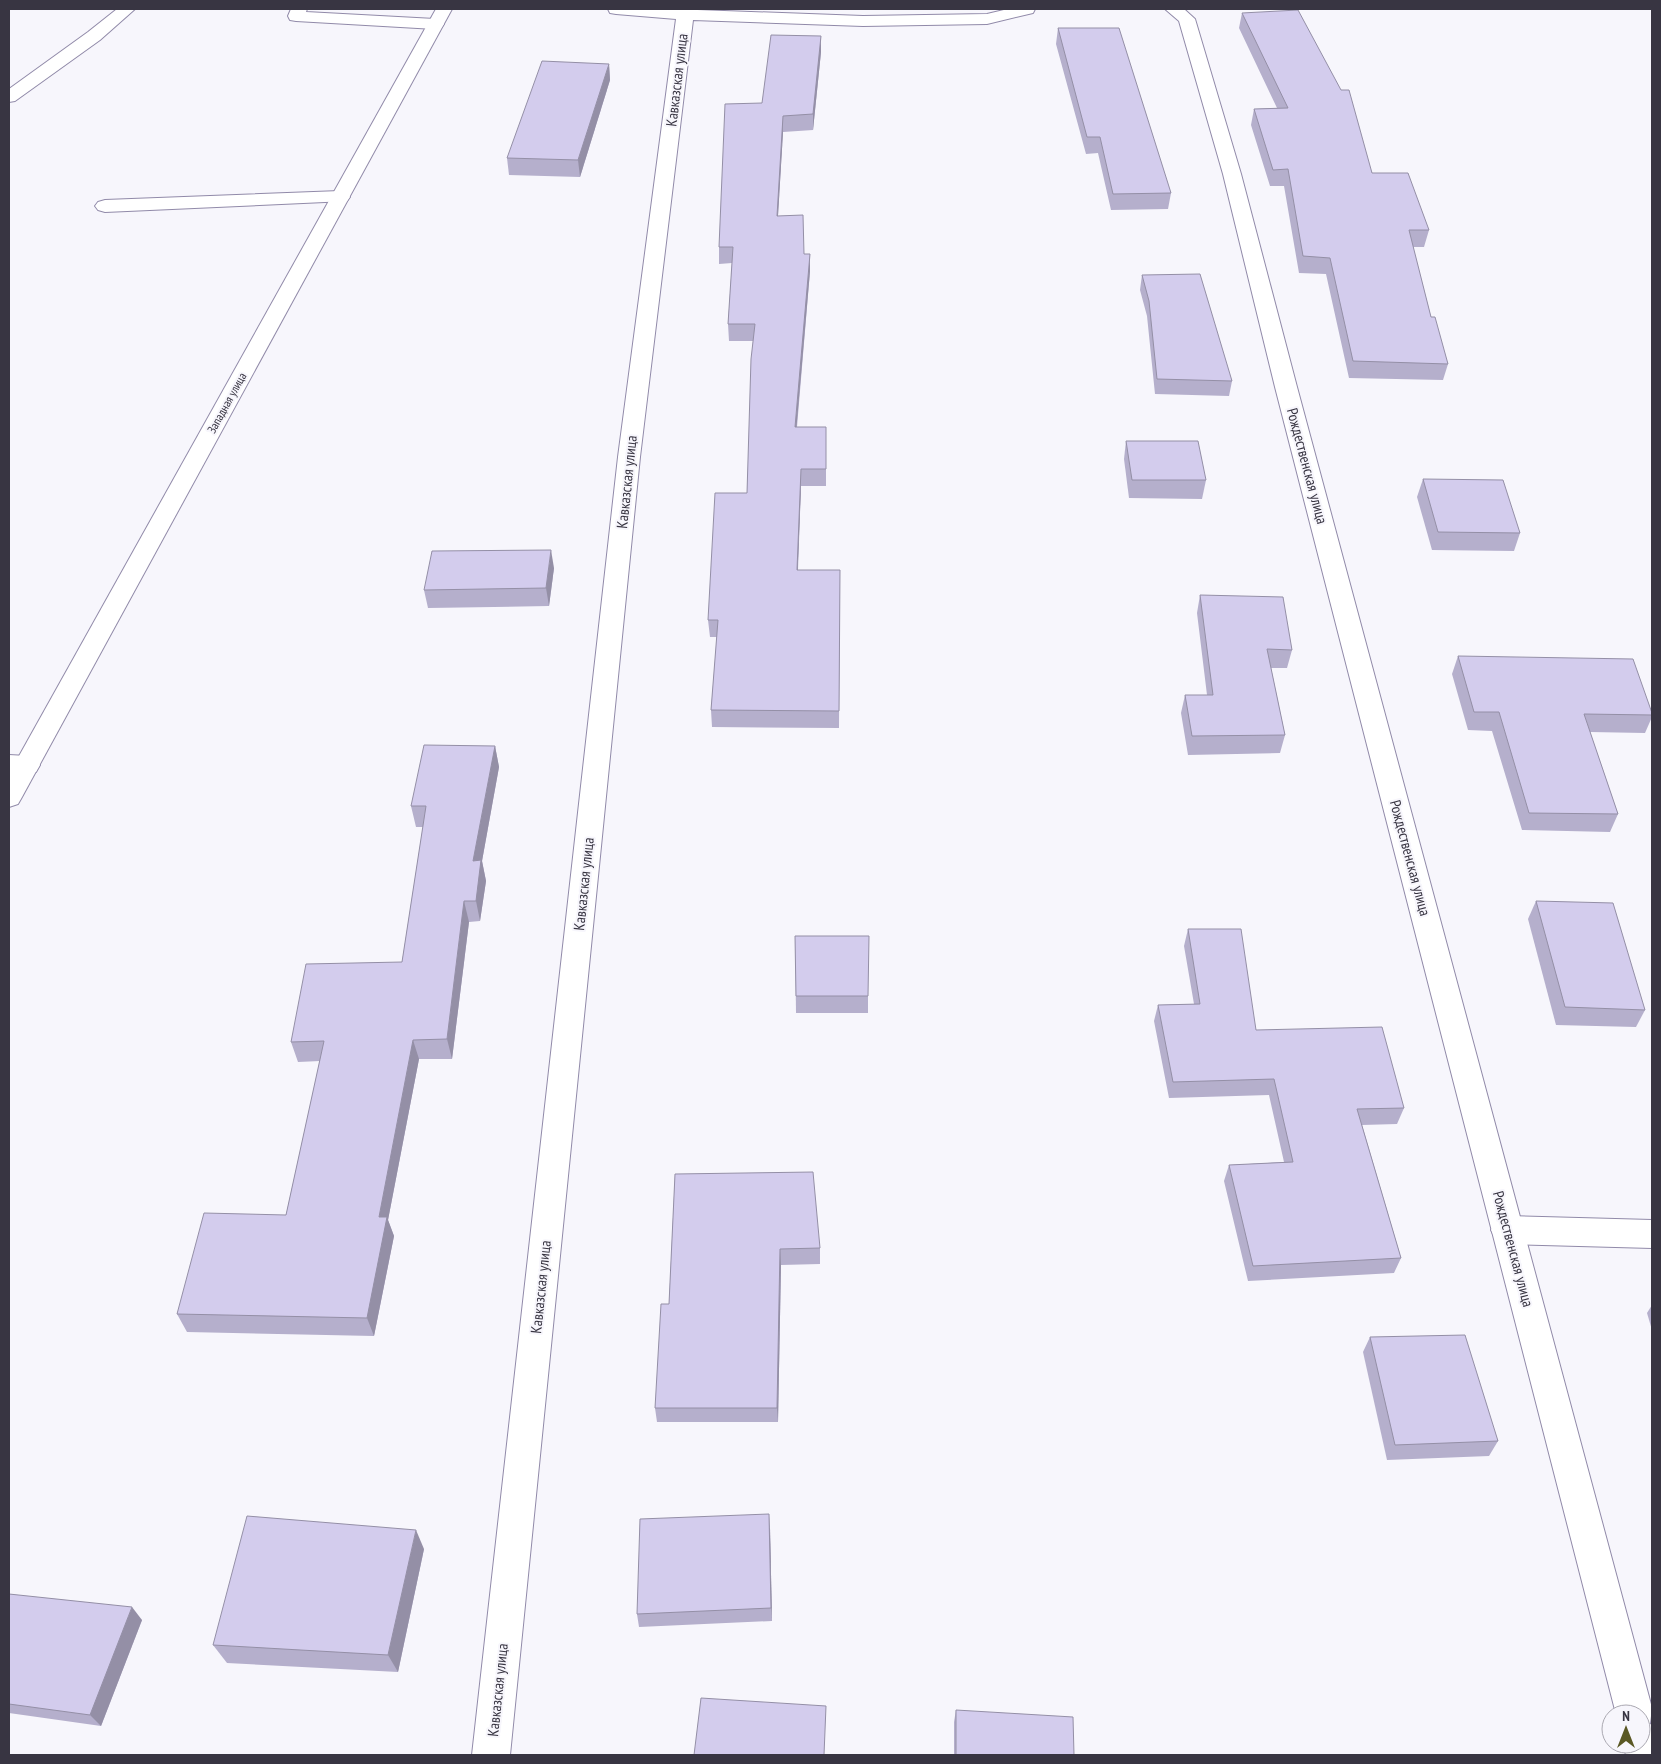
<svg xmlns="http://www.w3.org/2000/svg" width="1661" height="1764" font-family="'PT Sans Narrow',sans-serif">
<style>
.lines{fill:none;stroke-linecap:round;stroke-linejoin:round}
.service-casing{stroke:#918aa9;stroke-width:2}
.minor-casing{stroke:#918aa9;stroke-width:2}
.secondary-casing{stroke:#918aa9;stroke-width:2}
.service{fill:#fff;fill-rule:evenodd}
.minor{fill:#fff;fill-rule:evenodd}
.secondary{fill:#fff;fill-rule:evenodd}
.wall{fill:#b5afcc}
.shaded-wall{fill:#948fa6}
.building{fill:#d3cced;stroke:#948fa6}
.labels{text-anchor:middle;stroke-width:4;stroke-linejoin:round;paint-order:stroke}
.far-street-label{font-size:12px;fill:#383542;stroke:#f7f6fc}
.street-label{font-size:15px;fill:#383542;stroke:#f7f6fc}
</style>
<rect width="100%" height="100%" fill="#f7f6fc"/>
<g class="lines">
<defs>
<g id="service">
<polygon points="117,9 135,9 100,40 15,101 9,102 9,89 88,32"/>
<polygon points="291,9 307,9 306,12 435,19 441,20 444,24 441,28 435,29 296,21 290,20 288,16"/>
<polygon points="340,191 347,193 350,197 347,201 105,212 98,210 95,206 98,202 105,200"/>
<polygon points="9,755 27,756 36,758 40,765 36,772 27,774 9,773"/>
<polygon points="1507,1216 1652,1220 1652,1248 1507,1244 1496,1240 1491,1230 1496,1220"/>
</g>
<g id="minor">
<polygon points="608,9 671,9 863,16 987,14 1008,9 1035,9 1033,13 987,24 863,26 693,20 640,457 510,1755 472,1755 618,457 676,19 616,14 610,13"/>
<polygon points="1165,9 1184,9 1195,19 1241,174 1297,387 1652,1708 1650,1724 1652,1725 1652,1755 1626,1755 1623,1744 1641,1744 1641,1714 1616,1714 1275,387 1223,174 1179,21"/>
</g>
<polygon id="secondary" points="436,9 452,9 22,797 18,804 9,807 9,774"/>
</defs>
<use href="#service" class="service-casing"/>
<use href="#minor" class="minor-casing"/>
<use href="#secondary" class="secondary-casing"/>
<use href="#service" class="service"/>
<use href="#minor" class="minor"/>
<use href="#secondary" class="secondary"/>
</g>
<g class="wall">
<polygon points="1242,13 1372,173 1429,230 1424,247 1413,247 1431,317 1448,364 1443,380 1349,378 1326,274 1299,273 1284,186 1270,186 1251,125 1254,109 1277,108 1239,28"/>
<polygon points="1058,28 1171,193 1168,209 1111,210 1098,153 1086,154 1056,44"/>
<polygon points="821,36 821,52 813,130 783,132 778,216 804,254 810,254 810,271 797,427 826,427 826,486 801,486 798,570 840,570 839,728 712,727 711,710 717,637 710,637 708,620 747,493 753,341 729,341 728,324 732,263 719,264 719,247 762,103"/>
<polygon points="609,64 610,80 580,177 509,175 507,158"/>
<polygon points="1142,275 1232,381 1229,396 1155,394 1147,316 1140,290"/>
<polygon points="1126,441 1206,480 1202,499 1129,498 1124,459"/>
<polygon points="1423,479 1520,533 1514,551 1432,550 1417,497"/>
<polygon points="554,568 549,606 428,608 424,590"/>
<polygon points="1200,595 1292,650 1287,668 1271,668 1285,735 1280,753 1188,755 1181,713 1185,695 1207,695 1197,613"/>
<polygon points="1458,656 1652,713 1652,717 1645,733 1590,732 1618,814 1610,832 1522,830 1492,731 1468,730 1452,674"/>
<polygon points="495,746 499,767 482,861 486,881 480,921 469,922 452,1059 419,1059 388,1220 394,1236 374,1336 187,1332 177,1314 286,1215 320,1061 298,1062 291,1042 402,962 423,827 416,827 411,806"/>
<polygon points="1536,901 1645,1010 1636,1027 1556,1025 1528,919"/>
<polygon points="1188,929 1256,1030 1404,1108 1397,1124 1362,1125 1401,1258 1394,1273 1248,1281 1224,1181 1229,1165 1284,1162 1269,1095 1169,1098 1154,1021 1158,1005 1194,1004 1184,946"/>
<polygon points="795,936 868,996 868,1013 796,1013"/>
<polygon points="675,1174 820,1248 820,1264 781,1265 778,1422 657,1422 655,1408 669,1304"/>
<polygon points="1652,1305 1652,1330 1647,1313"/>
<polygon points="1370,1337 1498,1441 1489,1456 1387,1460 1363,1352"/>
<polygon points="770,1528 772,1621 639,1627 637,1614"/>
<polygon points="424,1549 398,1672 227,1663 213,1645"/>
<polygon points="9,1594 142,1620 101,1726 9,1713"/>
<polygon points="956,1710 1074,1755 954,1755 954,1722"/>
</g>
<g class="shaded-wall">
<polygon points="821,36 821,52 813,130 813,114"/>
<polygon points="609,64 610,80 580,177 578,160"/>
<polygon points="783,116 783,132 777,232 777,216"/>
<polygon points="810,254 810,271 795,444 795,427"/>
<polygon points="801,469 801,486 797,587 797,570"/>
<polygon points="551,550 554,568 549,606 546,588"/>
<polygon points="495,746 499,767 482,861 486,881 480,921 476,901 473,861"/>
<polygon points="464,901 469,922 452,1059 447,1039"/>
<polygon points="413,1040 419,1059 388,1220 394,1236 374,1336 367,1318 379,1217"/>
<polygon points="780,1249 781,1265 778,1422 777,1408"/>
<polygon points="769,1514 770,1528 772,1621 771,1608"/>
<polygon points="416,1530 424,1549 398,1672 388,1655"/>
<polygon points="132,1607 142,1620 101,1726 90,1715"/>
</g>
<g class="building">
<polygon points="1298,10 1341,90 1349,90 1372,173 1408,173 1429,230 1409,230 1431,317 1435,317 1448,364 1353,361 1330,258 1303,256 1288,169 1273,170 1254,109 1288,108 1242,13"/>
<polygon points="1058,28 1119,28 1171,193 1113,194 1100,137 1087,137"/>
<polygon points="771,35 821,36 813,114 783,116 777,216 803,215 804,254 810,254 795,427 826,427 826,469 801,469 797,570 840,570 839,711 711,710 718,620 708,620 715,493 747,493 751,359 755,324 728,324 733,247 719,247 725,104 762,103"/>
<polygon points="542,61 609,64 578,160 507,158"/>
<polygon points="1200,274 1232,381 1157,379 1149,301 1142,275"/>
<polygon points="1126,441 1198,441 1206,480 1132,480"/>
<polygon points="1423,479 1503,480 1520,533 1438,532"/>
<polygon points="551,550 546,588 424,590 432,551"/>
<polygon points="1200,595 1283,597 1292,650 1267,649 1285,735 1192,736 1185,695 1213,695"/>
<polygon points="1458,656 1633,659 1652,713 1652,715 1584,714 1618,814 1529,813 1499,712 1474,712"/>
<polygon points="424,745 495,746 473,861 481,860 476,901 464,901 447,1039 413,1040 379,1217 387,1217 367,1318 177,1314 204,1213 286,1215 324,1041 291,1042 306,964 402,962 426,806 411,806"/>
<polygon points="1536,901 1613,903 1645,1010 1565,1007"/>
<polygon points="1188,929 1241,929 1256,1030 1382,1027 1404,1108 1357,1109 1401,1258 1253,1266 1229,1165 1293,1162 1274,1079 1173,1082 1158,1005 1200,1004"/>
<polygon points="795,936 869,936 868,996 796,996"/>
<polygon points="813,1172 820,1248 780,1249 777,1408 655,1408 661,1304 669,1304 675,1174"/>
<polygon points="1465,1335 1498,1441 1395,1445 1370,1337"/>
<polygon points="769,1514 771,1608 637,1614 640,1519"/>
<polygon points="247,1516 416,1530 388,1655 213,1645"/>
<polygon points="9,1594 132,1607 90,1715 9,1704"/>
<polygon points="701,1698 826,1706 824,1755 694,1755"/>
<polygon points="956,1710 1073,1717 1074,1755 956,1755"/>
</g>
<g class="labels">
<g class="far-street-label">
<text transform="translate(227 403) rotate(-61)" y="4">Западная улица</text>
</g>
<g class="street-label">
<text transform="translate(677 80) rotate(-83)" y="5">Кавказская улица</text>
<text transform="translate(1307 466) rotate(75)" y="5">Рождественская улица</text>
<text transform="translate(627 482) rotate(-84)" y="5">Кавказская улица</text>
<text transform="translate(1410 858) rotate(75)" y="5">Рождественская улица</text>
<text transform="translate(584 884) rotate(-84)" y="5">Кавказская улица</text>
<text transform="translate(1513 1249) rotate(75)" y="5">Рождественская улица</text>
<text transform="translate(541 1287) rotate(-84)" y="5">Кавказская улица</text>
<text transform="translate(498 1690) rotate(-84)" y="5">Кавказская улица</text>
</g>
</g>
<rect width="1661" height="1764" fill="none" stroke="#383542" stroke-width="20"/>
<g transform="translate(1626 1729)"><circle r="24" fill="#f7f6fc" stroke="#aba9b2"/>
<path d="M0-4L9 19L0 12L-9 19Z" fill="#5a5824"/>
<text y="-8" font-size="14" font-weight="bold" text-anchor="middle" fill="#383542">N</text>
</g>
</svg>
